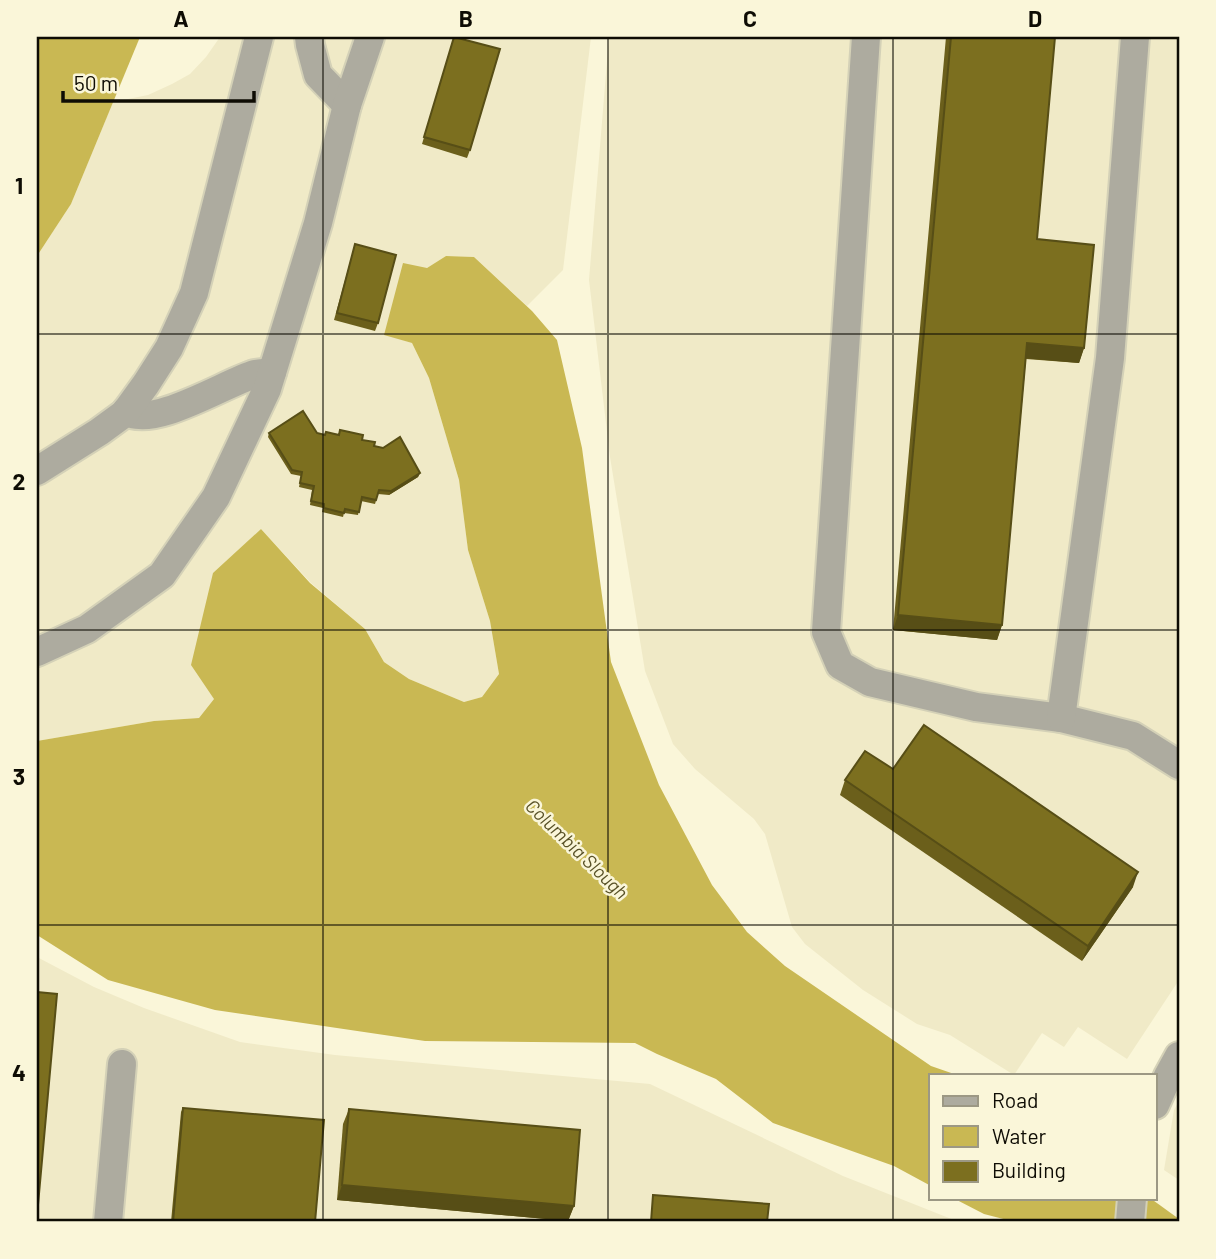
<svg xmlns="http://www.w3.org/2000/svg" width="1216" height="1259" font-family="Barlow,sans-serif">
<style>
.built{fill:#f0eac7}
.water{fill:#c9b853}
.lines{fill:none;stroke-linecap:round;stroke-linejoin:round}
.minor-casing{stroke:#d4d1b7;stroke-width:32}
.minor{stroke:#adab9f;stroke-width:28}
.wall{fill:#6b5f1b}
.shaded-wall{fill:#574e16}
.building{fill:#7c6f1f;stroke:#574e16;stroke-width:2}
.grid{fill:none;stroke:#0e0c04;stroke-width:2;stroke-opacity:0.55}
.labels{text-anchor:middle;stroke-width:5;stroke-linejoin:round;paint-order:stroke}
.water-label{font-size:19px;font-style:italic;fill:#585127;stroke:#faf6d9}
.neatline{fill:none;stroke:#0e0c04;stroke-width:2.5}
.grid-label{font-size:23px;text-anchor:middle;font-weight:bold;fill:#0e0c04}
</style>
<rect width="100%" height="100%" fill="#faf6d9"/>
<g class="built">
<polygon points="220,37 591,37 563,270 527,306 474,257 446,256 427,268 384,334 412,343 429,378 459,480 468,550 490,621 499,674 482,697 464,702 409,679 384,662 365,629 311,583 261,529 240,549 214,699 199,718 154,721 37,741 37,256 71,204 113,102 148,95 172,84 190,74 206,57"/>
<polygon points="609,37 1179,37 1179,980 1127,1059 1078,1027 1064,1047 1042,1033 1014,1075 950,1035 917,1024 863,990 805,944 792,927 765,834 754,819 695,769 673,744 645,671 610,457 589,280"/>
<polygon points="37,957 94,987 144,1008 240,1042 335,1055 650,1084 843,1176 959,1222 37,1222"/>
<polygon points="1179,1101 1179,1180 1164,1170 1174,1110"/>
</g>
<g class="water">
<polygon points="37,37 140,37 71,204 37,256"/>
<polygon points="446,256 474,257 532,311 557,340 582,448 611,662 659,785 712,885 747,932 785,966 931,1066 957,1075 931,1075 931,1186 894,1166 773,1123 716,1079 657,1054 635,1043 425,1041 215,1010 108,980 37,935 37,741 154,721 199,718 214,699 191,665 213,573 261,529 310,583 365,629 384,662 409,679 464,702 482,697 499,674 490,621 468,550 459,480 429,378 412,343 384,335 403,263 427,268"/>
<polygon points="953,1198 1150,1198 1179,1219 1179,1222 1015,1222 984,1214"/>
</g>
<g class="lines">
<defs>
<g id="minor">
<polyline points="309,37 310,45 318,75 347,105"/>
<polyline points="866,37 826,632 840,665 870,682 976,707 1061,718 1133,736 1179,765"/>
<path d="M126,411c26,19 101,-29 129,-37 5,-1 11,-1 17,-2"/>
<polyline points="37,471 99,432 125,413 146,384 169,348 194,293 259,37"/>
<polyline points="37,652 87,629 162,575 216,497 267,389 318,223 347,105 370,37"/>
<polyline points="1061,718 1110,358 1135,37"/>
<polyline points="1155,1105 1168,1076 1179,1056"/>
<polyline points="108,1222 122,1064"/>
<polyline points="1130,1222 1132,1198"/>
</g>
</defs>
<use href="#minor" class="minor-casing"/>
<use href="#minor" class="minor"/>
</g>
<g class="wall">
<polygon points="946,37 1055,37 1037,239 1084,348 1079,363 1026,359 1002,625 997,640 893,630"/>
<polygon points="452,44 470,150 467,158 422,144"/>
<polygon points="355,244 378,323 375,331 334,320"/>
<polygon points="269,433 317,433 325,435 338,434 362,440 420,473 418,477 389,495 378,494 375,504 361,501 358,515 344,513 343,517 322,512 323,508 310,505 312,490 299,487 301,476 291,474 268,437"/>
<polygon points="893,769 1133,887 1082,961 840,795 845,780"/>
<polygon points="183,1108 315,1222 171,1222 181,1112"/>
<polygon points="349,1109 574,1206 568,1221 337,1200 343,1124"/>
</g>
<g class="shaded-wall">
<polygon points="1027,343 1084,348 1079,363 1022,358"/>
<polygon points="420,473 418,477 389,495 391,491"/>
<polygon points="898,615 1002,625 997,640 893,630"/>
<polygon points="1138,872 1133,887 1082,961 1088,946"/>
<polygon points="342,1185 574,1206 568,1221 337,1200"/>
</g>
<g class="building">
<polygon points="454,37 500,49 470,150 424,137"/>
<polygon points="951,37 1055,37 1037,239 1094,245 1084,348 1027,343 1002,625 898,615"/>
<polygon points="355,244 396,255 378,323 337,313"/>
<polygon points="303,411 317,433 325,435 326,432 339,435 340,430 363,435 362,440 375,442 374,446 383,448 400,437 420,473 391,491 379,490 376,500 362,497 359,512 345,509 344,513 324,508 324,504 311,501 314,486 300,483 302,472 292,470 269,433"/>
<polygon points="924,725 1138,872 1088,946 845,780 865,751 893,769"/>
<polygon points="37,992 57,994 37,1216"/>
<polygon points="183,1108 324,1120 315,1222 173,1222"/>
<polygon points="349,1109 580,1130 574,1206 342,1185"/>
<polygon points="653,1195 769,1204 767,1222 651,1222"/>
</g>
<path class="grid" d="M323,37v1185M608,37v1185M893,37v1185M37,334h1142M37,630h1142M37,925h1142"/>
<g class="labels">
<g class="water-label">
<text transform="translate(577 849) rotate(44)" y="7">Columbia Slough</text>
</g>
</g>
<rect width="1216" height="1259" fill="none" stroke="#faf6d9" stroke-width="77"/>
<rect x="929" y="1074" width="228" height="126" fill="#faf6d9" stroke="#9c9884" stroke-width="2"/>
<rect x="943" y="1096" width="35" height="10" fill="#adab9f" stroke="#9c9884" stroke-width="2"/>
<text x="992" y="1108" font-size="21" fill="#0e0c04">Road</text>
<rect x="943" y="1126" width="35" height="21" fill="#c9b853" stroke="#9c9884" stroke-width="2"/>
<text x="992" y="1144" font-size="21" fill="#0e0c04">Water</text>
<rect x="943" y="1161" width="35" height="21" fill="#7c6f1f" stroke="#9c9884" stroke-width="2"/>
<text x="992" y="1178" font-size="21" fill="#0e0c04">Building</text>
<path d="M63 91v10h191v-10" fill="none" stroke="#0e0c04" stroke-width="3.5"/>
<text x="74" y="91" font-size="21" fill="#0e0c04" stroke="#faf6d9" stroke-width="5" paint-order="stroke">50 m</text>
<rect x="38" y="38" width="1140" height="1182" class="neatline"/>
<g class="grid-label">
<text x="181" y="27">A</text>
<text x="466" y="27">B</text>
<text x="750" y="27">C</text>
<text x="1035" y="27">D</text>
<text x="19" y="194">1</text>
<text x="19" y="490">2</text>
<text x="19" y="785">3</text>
<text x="19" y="1081">4</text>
</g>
</svg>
